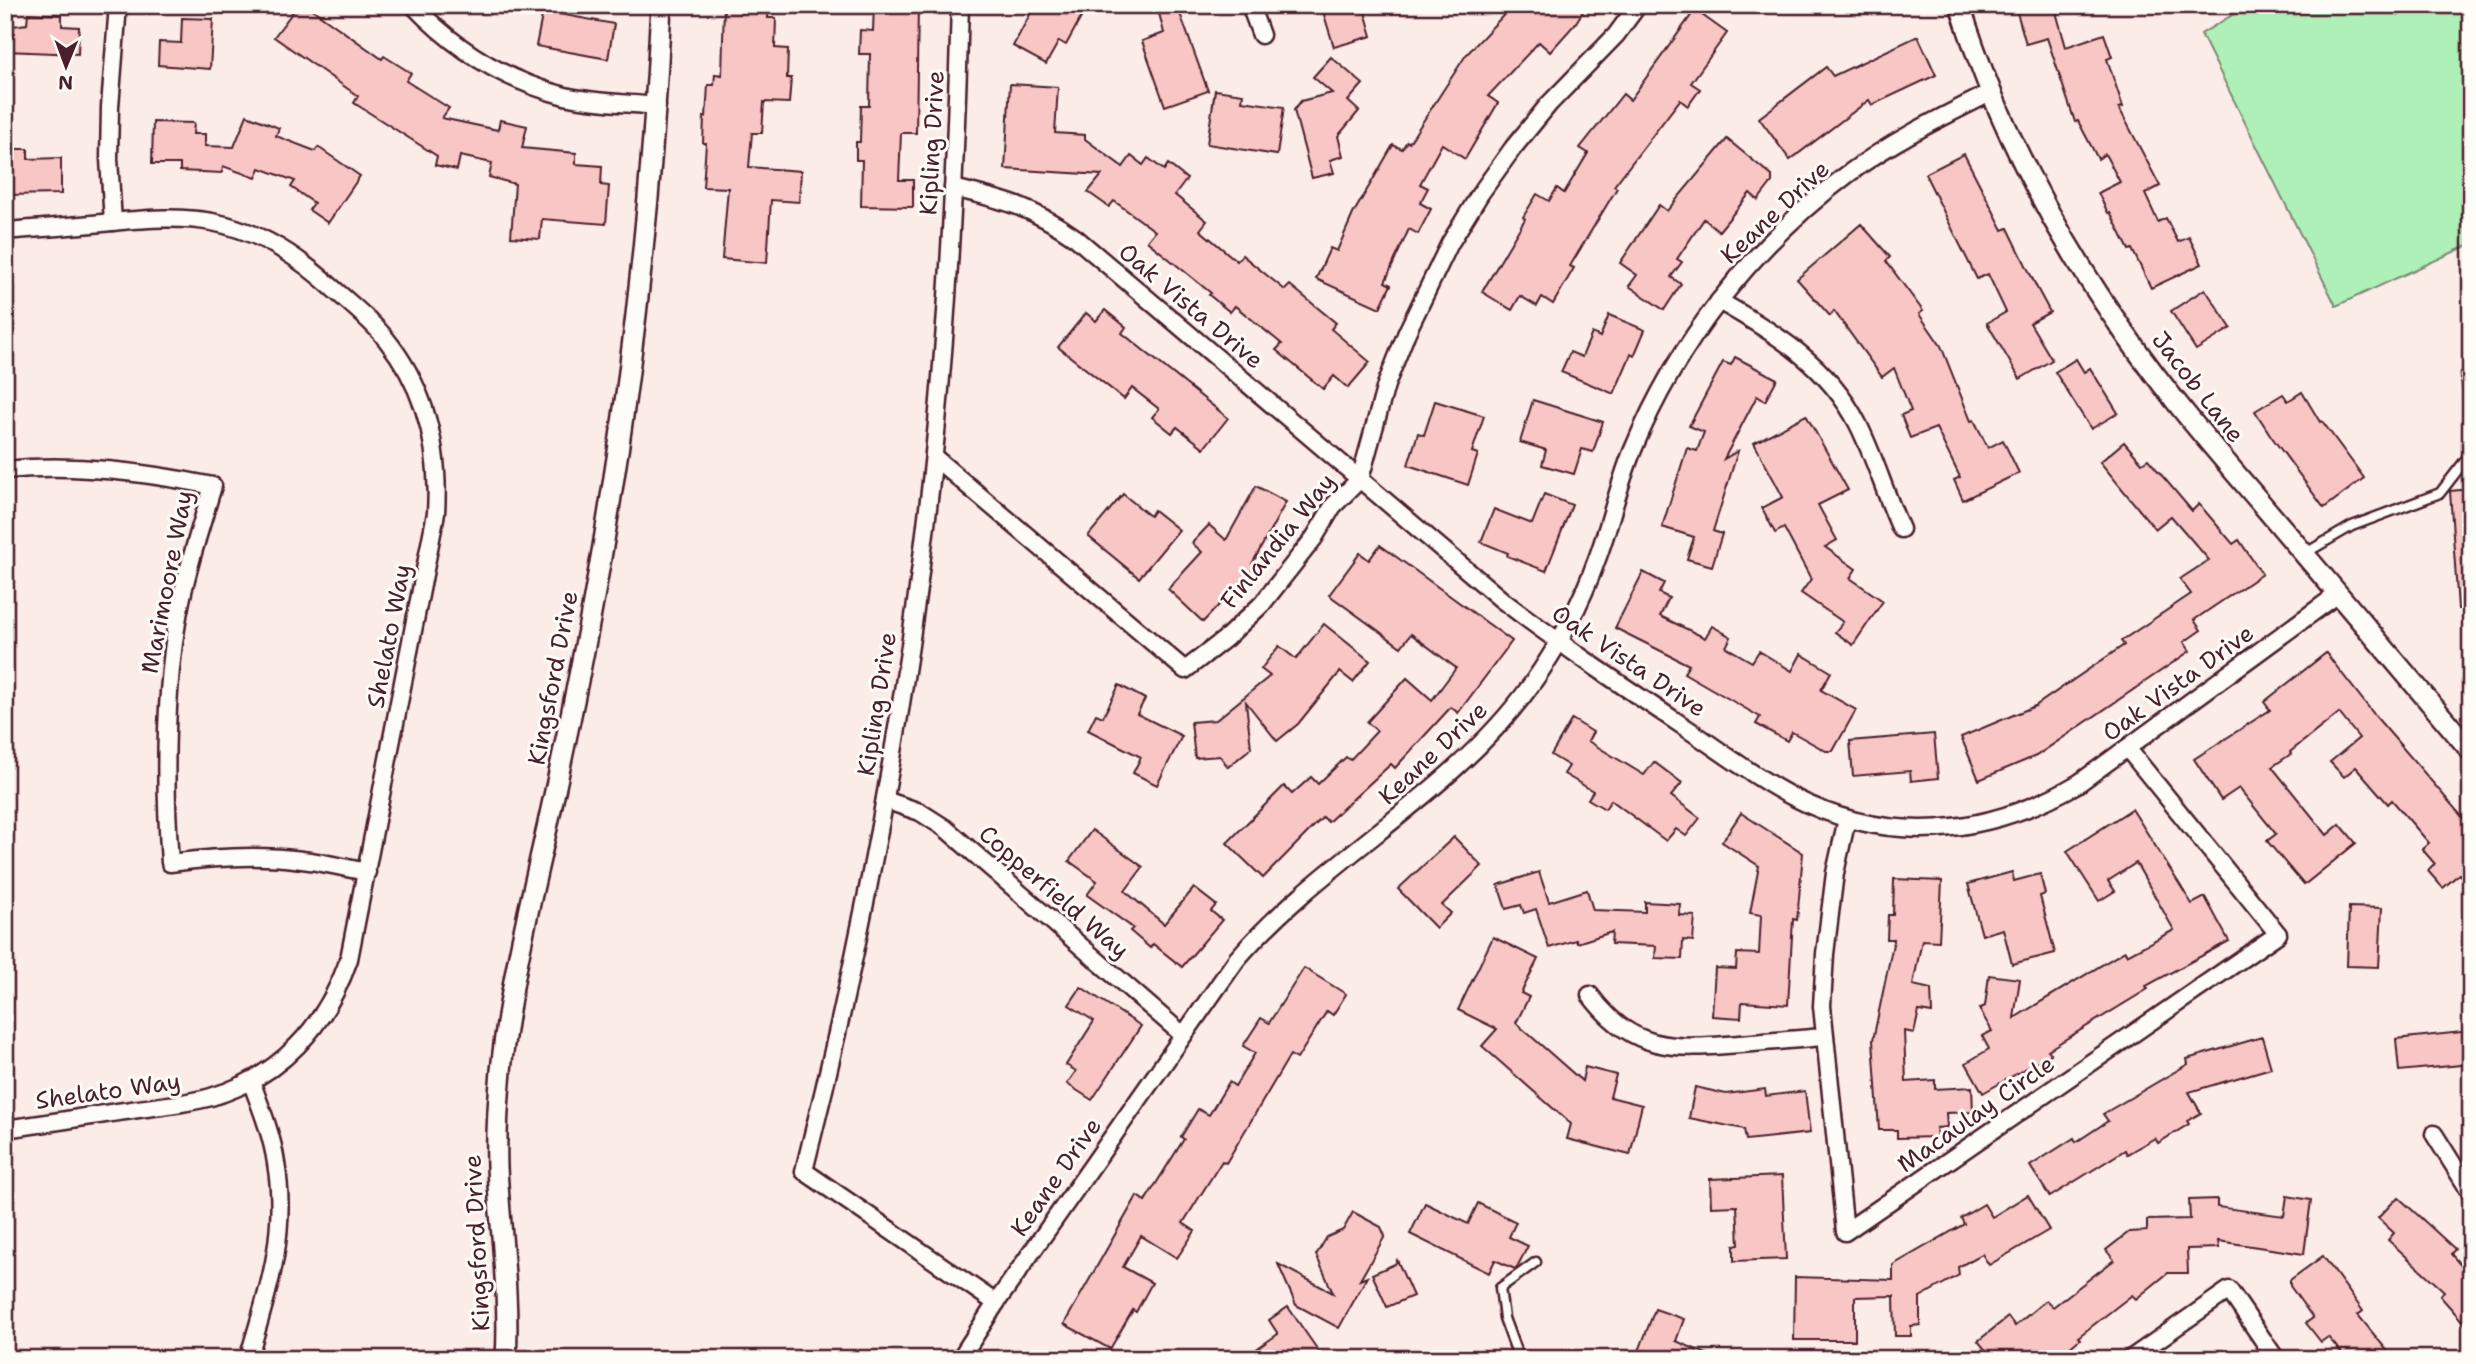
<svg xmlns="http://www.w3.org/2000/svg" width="2476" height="1364" font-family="'Shantell Sans',sans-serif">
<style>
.green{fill:#aff0b8;stroke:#7c8872;stroke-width:2}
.building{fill:#f8c7c5;stroke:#4a1f2b;stroke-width:2}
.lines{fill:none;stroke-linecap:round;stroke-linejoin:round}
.service-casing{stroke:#4a1f2b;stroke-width:13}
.minor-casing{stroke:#4a1f2b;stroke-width:21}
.tertiary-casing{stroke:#4a1f2b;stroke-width:24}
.service{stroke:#fdfcf7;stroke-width:8}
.minor{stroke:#fdfcf7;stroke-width:16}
.tertiary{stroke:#fdfcf7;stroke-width:19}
.labels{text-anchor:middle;stroke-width:6;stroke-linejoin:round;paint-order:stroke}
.street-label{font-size:24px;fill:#4a1f2b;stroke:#fdfcf7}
</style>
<rect width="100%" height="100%" fill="#fcece8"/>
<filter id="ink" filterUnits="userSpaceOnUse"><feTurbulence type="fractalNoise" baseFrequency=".0143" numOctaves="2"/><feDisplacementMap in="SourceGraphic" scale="14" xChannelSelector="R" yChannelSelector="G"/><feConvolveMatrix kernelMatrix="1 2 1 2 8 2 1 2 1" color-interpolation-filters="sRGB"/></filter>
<g filter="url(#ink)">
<polygon class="green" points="2249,5 2471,5 2471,244 2336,306 2201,34"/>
<g class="building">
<polygon points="298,5 306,5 382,59 384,56 411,73 406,81 449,108 442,118 498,130 500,120 527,126 522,148 576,153 576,164 602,166 601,185 609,186 606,224 542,219 540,239 511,237 515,184 489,177 492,163 460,156 457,170 435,165 437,156 354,103 358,96 274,37"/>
<polygon points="724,5 769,5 768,18 776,18 775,48 788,49 787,78 791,78 789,103 764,102 762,133 752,133 749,167 801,171 799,202 771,200 767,263 722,259 728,188 703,187 706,143 703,143 704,117 706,117 708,85 714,85 715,74 722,75"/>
<polygon points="874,5 918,5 916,133 901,133 899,180 913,180 913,207 861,206 862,160 856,160 856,142 860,142 861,106 869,106 870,54 859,54 860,30 873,31"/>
<polygon points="1035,5 1088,5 1066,45 1059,41 1046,64 1013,46"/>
<polygon points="1157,5 1177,5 1208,91 1165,106 1142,41 1164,33"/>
<polygon points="1321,5 1363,5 1372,36 1334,47"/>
<polygon points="1513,5 1587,5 1575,24 1550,52 1539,42 1488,96 1498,103 1465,159 1442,144 1420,184 1428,188 1420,203 1431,209 1418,234 1409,229 1385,282 1391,285 1380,308 1316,279 1330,248 1337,251 1353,214 1393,145 1402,149 1407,141 1409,143 1466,55"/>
<polygon points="2015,5 2054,5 2066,47 2104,34 2112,57 2107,59 2123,107 2119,108 2160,186 2145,194 2158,222 2166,218 2178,242 2189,237 2202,264 2151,288 2132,249 2129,250 2110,212 2108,213 2098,193 2120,182 2105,154 2098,159 2078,121 2075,122 2047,38 2026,44"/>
<polygon points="1695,10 1727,33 1691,83 1700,89 1688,106 1680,100 1614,186 1617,188 1570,266 1574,268 1553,304 1542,297 1537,306 1520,296 1512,310 1482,292 1525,219 1523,217 1537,194 1549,201 1557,188 1564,193 1588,153 1580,148 1623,94 1630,100"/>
<polygon points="543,11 614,24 608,59 536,46"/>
<polygon points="28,13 62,15 62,26 79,27 78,54 5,51 5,27 27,24"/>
<polygon points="182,18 213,19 210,69 158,65 159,42 181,43"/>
<polygon points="1918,36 1936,75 1872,105 1869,100 1790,160 1759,118 1826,67 1833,76"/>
<polygon points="1331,57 1363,84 1348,101 1359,111 1338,136 1343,156 1330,160 1334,173 1312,178 1294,110 1301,101 1332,93 1313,77"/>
<polygon points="1010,84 1058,87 1055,133 1085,135 1085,139 1123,167 1131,156 1143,165 1148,158 1164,170 1168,164 1187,179 1175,195 1207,221 1200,230 1237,261 1242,255 1285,290 1290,285 1336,323 1331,329 1370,362 1348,388 1334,376 1323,389 1276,350 1282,344 1235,306 1230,312 1209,295 1211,293 1147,241 1155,231 1114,201 1109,207 1088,192 1102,175 1005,169"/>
<polygon points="1215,90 1243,94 1242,101 1284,107 1277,155 1207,144"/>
<polygon points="247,115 279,128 276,136 315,151 318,147 360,176 328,223 309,210 314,203 291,187 295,181 260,168 256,178 223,166 222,173 180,171 180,164 152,164 153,122 194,123 193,134 205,134 205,146 234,147"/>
<polygon points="1727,139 1772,176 1772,182 1758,200 1750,193 1719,231 1704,219 1677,259 1682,262 1671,277 1681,284 1664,310 1629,286 1637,275 1620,263 1659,205 1667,211"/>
<polygon points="5,149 28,149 28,159 61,158 61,194 5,195"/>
<polygon points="1964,154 2003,230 2008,228 2037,288 2050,312 2030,323 2052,360 2020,379 1987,323 2006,312 1988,274 1977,279 1925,174"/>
<polygon points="1861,224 1890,257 1886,261 1923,311 1919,314 1941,346 1971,421 1974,420 1988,448 2003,440 2019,473 1963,500 1954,480 1960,477 1936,428 1910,438 1901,415 1911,411 1894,368 1882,377 1834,311 1830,316 1797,279"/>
<polygon points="2205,289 2231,328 2196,350 2171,311"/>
<polygon points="1105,310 1126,327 1122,333 1228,418 1204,448 1177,427 1172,433 1152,417 1159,409 1132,388 1124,399 1058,347 1086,313 1096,321"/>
<polygon points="1609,315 1645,330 1634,356 1631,354 1614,394 1561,372 1570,352 1582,357 1592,333 1600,337"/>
<polygon points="1735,357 1777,379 1765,401 1757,396 1724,459 1738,451 1713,531 1722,534 1712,566 1687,559 1694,537 1662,527 1687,448 1697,451 1704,432 1689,426 1723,362 1731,365"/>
<polygon points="2076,359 2084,372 2090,368 2118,413 2091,429 2055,372"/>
<polygon points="2302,392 2320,422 2322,421 2364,478 2324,508 2271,436 2255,411 2283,394 2288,401"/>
<polygon points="1533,400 1603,422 1593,452 1582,449 1574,474 1542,465 1546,450 1520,442"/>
<polygon points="1435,401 1484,416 1472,452 1478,454 1468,485 1408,465 1418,433 1424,435"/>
<polygon points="1806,415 1848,490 1818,505 1837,540 1825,547 1856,569 1850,578 1883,601 1853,645 1835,632 1843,622 1801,593 1811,579 1784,528 1775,533 1762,508 1783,497 1754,443"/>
<polygon points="2124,442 2142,463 2148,459 2192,511 2199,504 2233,544 2239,540 2262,574 2194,620 2201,630 2184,642 2190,651 2036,756 1979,780 1961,737 2035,706 2124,645 2121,641 2191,594 2180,579 2209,560 2171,516 2155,529 2100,462"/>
<polygon points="1256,486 1286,502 1252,564 1255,567 1203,622 1168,589 1202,552 1192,543 1209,525 1226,540"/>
<polygon points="2471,489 2471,609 2458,609 2450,491"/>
<polygon points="1123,494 1150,516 1154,510 1179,530 1139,578 1088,536"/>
<polygon points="1544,494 1572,505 1546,571 1507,556 1508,553 1481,542 1494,509 1532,524"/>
<polygon points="1380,545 1512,641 1458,713 1451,707 1395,768 1391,764 1328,822 1323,817 1263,878 1227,843 1284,786 1292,794 1311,777 1318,784 1346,757 1350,760 1377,731 1367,722 1407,678 1432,700 1456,668 1411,634 1401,647 1329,595 1360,553 1369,560"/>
<polygon points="1643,572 1664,583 1659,593 1669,598 1660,616 1705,638 1712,626 1731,637 1726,647 1752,662 1759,651 1792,671 1801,654 1831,672 1821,690 1856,710 1833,751 1826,751 1792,732 1787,741 1756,724 1760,717 1684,673 1689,665 1615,628"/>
<polygon points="1324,624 1370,661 1353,682 1340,672 1298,724 1277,741 1246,702 1251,748 1228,767 1220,756 1195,758 1191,722 1216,720 1270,676 1261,669 1279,646 1296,659"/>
<polygon points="2326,653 2377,718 2471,827 2471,888 2459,874 2443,888 2428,871 2435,864 2422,849 2429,843 2392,800 2388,804 2356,767 2344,777 2330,762 2359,738 2339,713 2290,752 2291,754 2272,767 2327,835 2340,824 2356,843 2304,885 2267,841 2276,834 2239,788 2221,800 2194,759 2270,710 2264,702"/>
<polygon points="1119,685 1145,699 1137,714 1182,736 1157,785 1133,773 1141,757 1088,730 1096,714 1103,717"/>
<polygon points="1572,719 1593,732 1588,741 1644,775 1654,762 1682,783 1671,796 1700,818 1686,836 1676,829 1666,841 1611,800 1605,809 1588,799 1593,791 1564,774 1569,766 1551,755"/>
<polygon points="1934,734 1938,778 1911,781 1910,771 1853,776 1850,741"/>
<polygon points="2132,809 2192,904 2205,897 2229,941 2146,986 2148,989 2048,1050 2051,1054 1983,1093 1966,1063 1989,1049 1982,1036 1992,1031 1979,1009 1985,1006 1989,975 2020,979 2014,1018 2125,951 2127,955 2174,930 2136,863 2108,881 2115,891 2099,901 2067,851"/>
<polygon points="1741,813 1803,853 1797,920 1793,919 1788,1005 1742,1002 1741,1018 1712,1016 1715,968 1736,969 1737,953 1759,954 1761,915 1750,913 1759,866 1722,842"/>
<polygon points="1092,830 1143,867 1125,891 1164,924 1194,888 1216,905 1211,911 1222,920 1182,967 1153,944 1150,948 1130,931 1133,928 1087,895 1097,881 1069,861"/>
<polygon points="1454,837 1482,866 1442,905 1451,913 1436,928 1398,889"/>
<polygon points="1539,872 1549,902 1587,890 1593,910 1645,912 1645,902 1680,904 1679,915 1695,916 1693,941 1683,940 1682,959 1655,958 1656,946 1611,944 1612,932 1577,943 1576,940 1549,948 1536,909 1524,913 1521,905 1506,909 1498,885"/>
<polygon points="2012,872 2014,881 2040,874 2045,894 2040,896 2055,953 2012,964 2003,929 1982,935 1968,884"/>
<polygon points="1894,879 1942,881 1939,941 1922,940 1913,985 1931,989 1932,1013 1919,1011 1914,1033 1904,1031 1906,1082 1935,1080 1935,1089 1972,1087 1973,1112 1946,1113 1947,1127 1936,1128 1937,1137 1897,1138 1897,1130 1879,1130 1873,1040 1894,939 1887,939 1888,915 1893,915"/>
<polygon points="2349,907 2382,908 2379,967 2347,966"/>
<polygon points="1493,937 1538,959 1521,993 1529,997 1516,1023 1582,1081 1585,1067 1616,1075 1610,1097 1642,1105 1630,1155 1567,1139 1571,1124 1482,1046 1497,1029 1458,1010"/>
<polygon points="1304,968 1346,994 1333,1015 1327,1011 1297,1059 1290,1055 1226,1163 1222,1161 1183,1223 1195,1231 1177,1258 1141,1236 1123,1267 1152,1283 1136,1312 1133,1310 1110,1349 1064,1324 1137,1196 1145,1201 1184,1139 1181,1137 1198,1109 1209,1115 1229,1082 1235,1086 1255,1053 1243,1046 1261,1018 1269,1023"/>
<polygon points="1081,987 1141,1026 1092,1100 1067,1084 1076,1071 1066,1065 1094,1021 1069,1005"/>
<polygon points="2471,1031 2471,1064 2399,1071 2396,1039"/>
<polygon points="2262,1037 2271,1068 2189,1092 2201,1113 2187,1121 2189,1124 2158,1143 2155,1138 2127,1154 2125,1150 2050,1197 2030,1166 2074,1138 2076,1142 2108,1121 2103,1114 2188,1064 2187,1059"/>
<polygon points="1695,1087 1726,1094 1765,1089 1766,1096 1805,1091 1810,1133 1746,1140 1744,1129 1689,1118"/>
<polygon points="1782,1176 1786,1259 1734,1261 1734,1246 1739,1245 1737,1206 1711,1207 1710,1179"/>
<polygon points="2028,1195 2049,1230 1989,1265 1982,1254 1958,1267 1959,1275 1920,1297 1920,1325 1911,1326 1911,1336 1895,1336 1894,1296 1855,1297 1855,1340 1794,1340 1795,1277 1893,1280 1893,1265 1964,1224 1961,1218 1984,1204 1992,1217"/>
<polygon points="2287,1196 2311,1200 2304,1254 2218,1241 2219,1248 2187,1249 2188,1273 2168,1273 2136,1299 2132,1295 2078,1337 2080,1339 2056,1359 1993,1359 1978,1341 2008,1317 2015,1326 2046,1300 2053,1307 2114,1260 2106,1250 2129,1232 2147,1231 2147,1220 2190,1219 2189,1200 2217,1199 2217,1207 2284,1216"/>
<polygon points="2398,1197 2455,1249 2451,1254 2471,1277 2471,1331 2440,1296 2444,1291 2388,1240 2394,1233 2378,1218"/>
<polygon points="1425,1203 1468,1224 1478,1203 1516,1222 1509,1237 1528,1246 1517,1267 1515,1269 1495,1260 1489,1273 1410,1234"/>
<polygon points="1353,1212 1381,1227 1385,1236 1360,1280 1367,1277 1339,1328 1296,1305 1278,1264 1333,1293 1316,1255 1327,1237 1343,1230"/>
<polygon points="2323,1256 2363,1311 2358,1315 2394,1359 2347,1359 2328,1337 2321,1342 2306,1323 2313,1318 2290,1286 2290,1280"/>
<polygon points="1397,1260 1413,1296 1387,1307 1372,1274 1395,1264"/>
<polygon points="1288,1307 1324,1359 1242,1359 1278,1334 1269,1320"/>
<polygon points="1655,1309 1684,1319 1676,1341 1718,1359 1636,1359"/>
</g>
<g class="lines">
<defs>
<g id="service">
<polyline points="2471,366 2466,375 2471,412"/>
<polyline points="2304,554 2352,526 2440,493 2471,453"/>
<polyline points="1519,1359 1504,1318 1500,1288 1536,1262"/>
</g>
<g id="minor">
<path d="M960,5c-5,174 -13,348 -34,520 -26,218 -68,433 -122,646l192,132"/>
<polyline points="1250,5 1261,35"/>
<path d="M414,6c42,44 92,75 151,90 30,7 61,7 92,10"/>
<path d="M953,188c51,12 79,19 123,50l426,362c58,44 118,84 178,124 37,24 72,52 111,72 96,50 196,41 288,-13l259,-189"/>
<polyline points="113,222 109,159 110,107 118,5"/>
<path d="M5,231c36,-3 71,-5 106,-9 35,-3 67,-6 101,0 49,9 88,36 124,69 17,15 36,30 50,48 41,51 54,110 50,174l-87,446c-23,67 -69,118 -138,138 -25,7 -53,9 -79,13 -42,6 -84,13 -127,19"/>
<path d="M1719,301c55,31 109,64 139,123 17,34 27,70 43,105"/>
<polyline points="934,457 1185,670 1225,639 1262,604 1314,538 1333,506 1360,479 1386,385 1407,332 1450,243 1480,194 1513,148 1549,104 1616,35 1638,5"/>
<path d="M5,470c70,-7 140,2 208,16 -13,43 -27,86 -35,130 -14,83 -14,164 -8,247 44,-6 88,-9 132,-3 21,2 43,8 65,12"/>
<polyline points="885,800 920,812 945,828 1183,1035"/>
<polyline points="1847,819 1835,873 1825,954 1822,1006 1845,1232 2278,934 2127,748"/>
<path d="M1590,995c43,58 85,54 149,49 28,-2 57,-5 86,-7"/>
<polyline points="2434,1134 2471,1193"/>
<path d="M248,1359c20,-67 40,-125 28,-196 -4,-28 -15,-55 -25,-82"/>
<path d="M960,1359l36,-56 241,-344c88,-102 215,-164 294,-274 28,-39 50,-81 66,-126 13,-35 21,-72 35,-107 45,-110 121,-207 216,-278 44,-33 94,-57 144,-82"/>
<polyline points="2130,1359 2229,1290 2276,1359"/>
</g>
<g id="tertiary">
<path d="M1960,5c36,118 96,230 166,330 47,68 103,130 157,194 62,74 125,148 188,222"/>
<path d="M506,1359c4,-65 -6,-128 -9,-192 -1,-32 1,-64 4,-96 8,-82 28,-163 46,-243 17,-78 34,-157 48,-236 35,-194 57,-390 66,-587"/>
</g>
</defs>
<use href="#service" class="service-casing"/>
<use href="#minor" class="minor-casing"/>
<use href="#tertiary" class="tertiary-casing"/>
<use href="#service" class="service"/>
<use href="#minor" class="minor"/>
<use href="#tertiary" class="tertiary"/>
</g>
</g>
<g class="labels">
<g class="street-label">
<text transform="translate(932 143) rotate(-87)" y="8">Kipling Drive</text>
<text transform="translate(1775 212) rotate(-43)" y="8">Keane Drive</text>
<text transform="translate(1191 306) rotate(40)" y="8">Oak Vista Drive</text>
<text transform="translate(2198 387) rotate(52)" y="8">Jacob Lane</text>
<text transform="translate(1278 541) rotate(-51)" y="8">Finlandia Way</text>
<text transform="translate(167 582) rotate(-79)" y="8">Marimoore Way</text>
<text transform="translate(389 636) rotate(-79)" y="8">Shelato Way</text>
<text transform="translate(1629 661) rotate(34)" y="8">Oak Vista Drive</text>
<text transform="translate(553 678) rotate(-79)" y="8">Kingsford Drive</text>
<text transform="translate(2178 683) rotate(-36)" y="8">Oak Vista Drive</text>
<text transform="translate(877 704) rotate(-81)" y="8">Kipling Drive</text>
<text transform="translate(1433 753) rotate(-43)" y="8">Keane Drive</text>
<text transform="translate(1054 892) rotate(41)" y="8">Copperfield Way</text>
<text transform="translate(108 1091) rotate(-8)" y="8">Shelato Way</text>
<text transform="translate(1976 1114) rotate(-35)" y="8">Macaulay Circle</text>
<text transform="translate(1056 1177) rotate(-55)" y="8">Keane Drive</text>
<text transform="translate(477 1243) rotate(-93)" y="8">Kingsford Drive</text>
</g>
</g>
<rect width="2476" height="1364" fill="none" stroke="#fdfcf7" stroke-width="28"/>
<rect x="14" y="14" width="2448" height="1336" fill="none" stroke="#4a1f2b" stroke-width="2.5" filter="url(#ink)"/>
<g transform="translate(66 66) rotate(181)" stroke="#fdfcf7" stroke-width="5" paint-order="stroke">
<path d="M0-5L12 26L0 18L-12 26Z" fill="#4a1f2b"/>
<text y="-10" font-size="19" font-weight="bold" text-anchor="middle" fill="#4a1f2b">N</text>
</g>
</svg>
